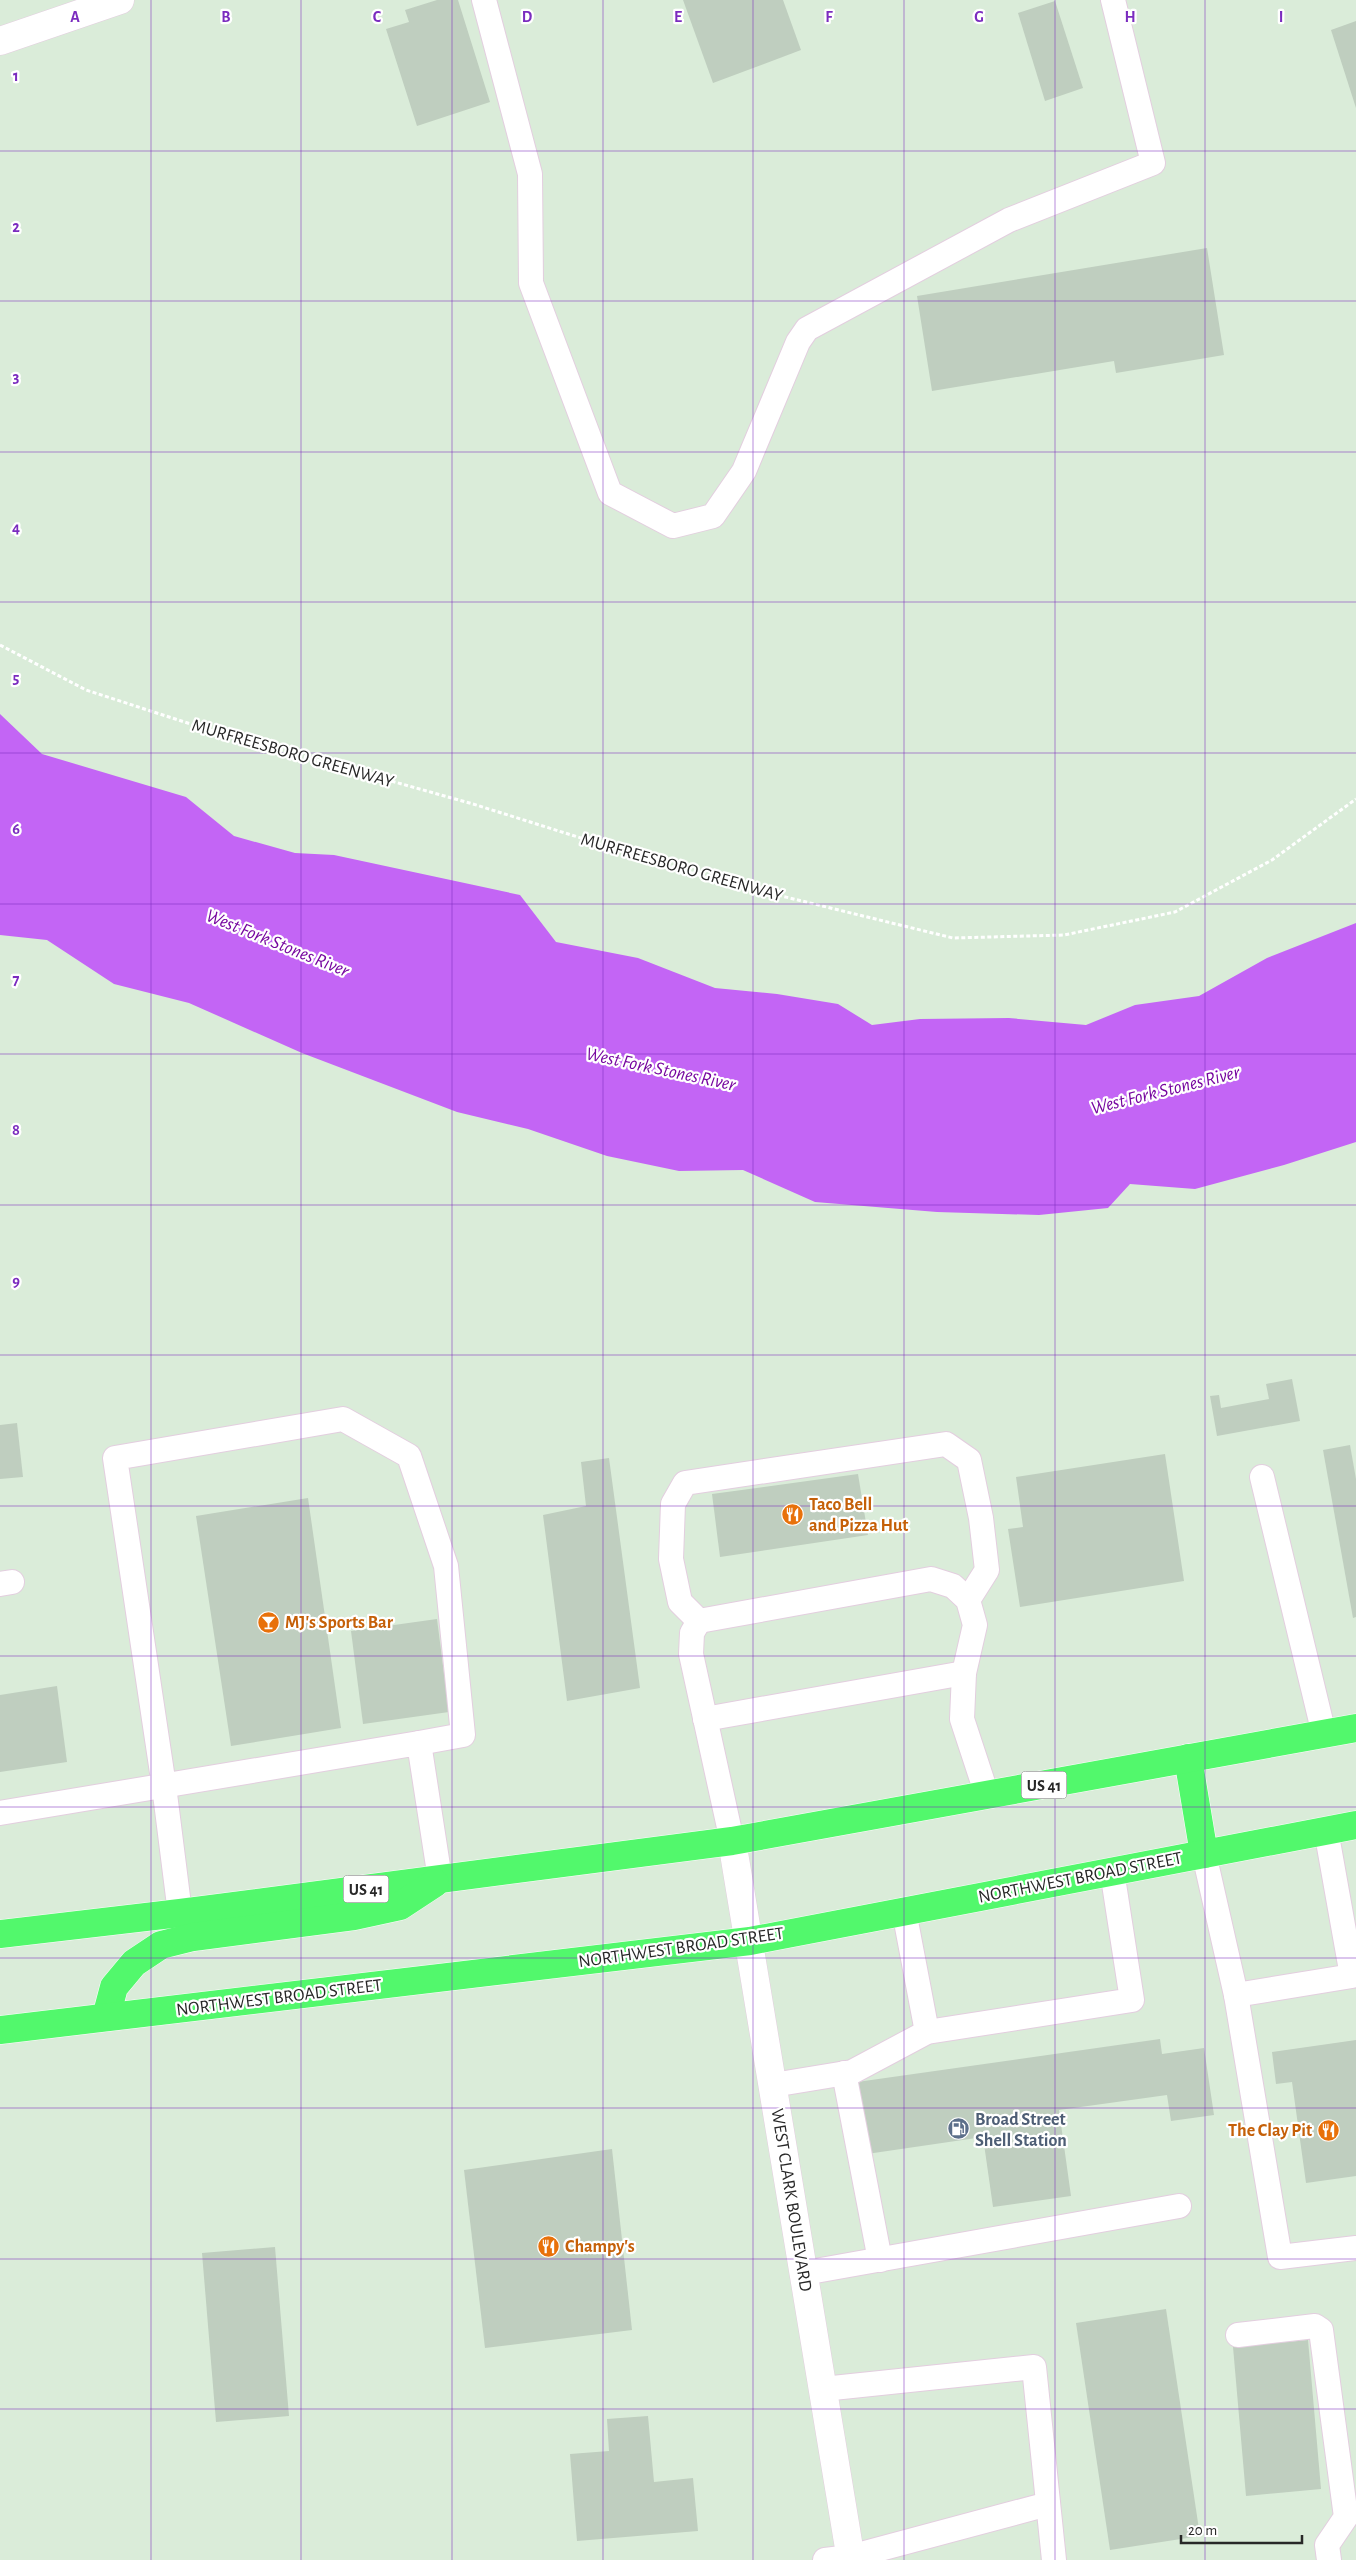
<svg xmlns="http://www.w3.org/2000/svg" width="1356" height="2560" font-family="'Alegreya Sans',sans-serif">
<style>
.water{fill:#c365f5}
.building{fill:#bfcebf}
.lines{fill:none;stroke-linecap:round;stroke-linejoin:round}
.service-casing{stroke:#e3cedf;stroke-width:26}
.tertiary-casing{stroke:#e3cedf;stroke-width:29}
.primary-casing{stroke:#fff;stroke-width:29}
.path{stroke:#fff;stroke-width:3;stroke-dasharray:4 2.5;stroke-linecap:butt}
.service{stroke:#fff;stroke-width:24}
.tertiary{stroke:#fff;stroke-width:28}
.primary{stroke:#52f86c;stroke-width:28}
.grid{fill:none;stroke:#7b2cbf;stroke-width:1;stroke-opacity:0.55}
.labels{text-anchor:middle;stroke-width:4.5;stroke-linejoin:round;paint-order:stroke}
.shield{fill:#fff;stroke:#686868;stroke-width:1}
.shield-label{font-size:16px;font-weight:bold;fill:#282828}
.street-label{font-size:18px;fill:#282828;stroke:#fff}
.food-label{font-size:18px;font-weight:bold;fill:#c56008;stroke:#fff;text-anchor:start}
.service-label{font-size:18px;font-weight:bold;fill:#4e5e75;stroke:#fff;text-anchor:start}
.water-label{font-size:19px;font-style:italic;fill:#76069f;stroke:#fff}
.grid-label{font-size:16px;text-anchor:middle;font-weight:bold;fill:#7b2cbf;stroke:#fff;stroke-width:4.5;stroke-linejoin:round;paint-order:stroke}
</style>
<rect width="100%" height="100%" fill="#daecd9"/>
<polygon class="water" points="0,714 42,754 186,797 234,836 295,853 334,855 520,895 556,942 638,958 715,988 777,994 838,1004 872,1025 920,1019 1009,1018 1086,1025 1135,1005 1199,996 1267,958 1356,923 1356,1142 1284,1165 1195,1189 1130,1184 1108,1208 1039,1215 937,1212 815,1202 743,1170 679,1171 607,1156 528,1129 457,1112 302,1053 189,1003 114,984 47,940 0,935"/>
<g class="building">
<polygon points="437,0 458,0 490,102 417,126 386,29 409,22 405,10"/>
<polygon points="683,0 783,0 801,50 713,83"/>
<polygon points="1055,1 1083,88 1045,101 1018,13"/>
<polygon points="1356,21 1356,108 1331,30"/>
<polygon points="1207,248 1224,355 1116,373 1114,361 932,391 917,296"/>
<polygon points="1292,1379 1300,1421 1217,1436 1210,1396 1219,1395 1221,1408 1269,1399 1266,1384"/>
<polygon points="17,1423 23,1477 0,1479 0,1425"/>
<polygon points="1350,1445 1356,1479 1356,1617 1353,1618 1323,1450"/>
<polygon points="1165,1454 1184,1581 1020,1607 1008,1529 1023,1527 1016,1477"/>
<polygon points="609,1458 640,1688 567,1701 543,1515 586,1506 581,1462"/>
<polygon points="858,1474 868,1535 720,1557 712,1494"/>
<polygon points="308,1498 341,1728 231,1746 196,1516"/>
<polygon points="437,1619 449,1712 363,1724 351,1631"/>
<polygon points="57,1686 67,1762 0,1772 0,1695"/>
<polygon points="1160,2039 1162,2054 1204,2048 1214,2115 1171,2121 1167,2095 1059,2110 1071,2196 993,2207 983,2137 860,2155 850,2083"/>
<polygon points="1356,2040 1356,2176 1306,2183 1292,2082 1276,2084 1272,2052"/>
<polygon points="612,2149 632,2330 485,2348 464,2170"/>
<polygon points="275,2247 289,2416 216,2422 202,2253"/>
<polygon points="1166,2309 1200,2536 1110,2550 1076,2323"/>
<polygon points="1308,2340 1321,2489 1246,2496 1233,2347"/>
<polygon points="648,2416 654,2482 693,2478 698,2531 577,2541 570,2454 609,2451 607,2419"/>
</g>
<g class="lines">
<defs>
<g id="service">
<polyline points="484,0 530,174 531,283 610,493 673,526 713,516 744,471 798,342 807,329 1009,220 1153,163 1113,0"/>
<polyline points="1262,1477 1324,1734"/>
<polyline points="0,1584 12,1582"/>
<polyline points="699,1621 680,1602 671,1559 673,1504 685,1483 946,1444 969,1460 981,1518 987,1570 968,1600"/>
<polyline points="699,1621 931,1579 953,1586 968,1600 975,1625 964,1673 962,1719 987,1795"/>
<polyline points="699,1621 692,1633 691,1654 732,1841"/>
<polyline points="705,1719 964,1673"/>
<polyline points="0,1813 419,1743 440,1879"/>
<polyline points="1204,1854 1236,1995 1352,1976 1326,1830"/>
<polyline points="904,1911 927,2032"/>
<polyline points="180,1913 164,1786 115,1458 343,1419 409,1456 446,1566 463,1735 419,1743"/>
<polyline points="1236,1995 1280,2257 1356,2248"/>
<polyline points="844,2073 880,2260"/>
<polyline points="773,2085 852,2072 927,2032 1132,2000 1112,1871"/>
<polyline points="804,2273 1179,2206"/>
<polyline points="1238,2335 1315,2326 1321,2330 1346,2517 1327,2545 1329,2560"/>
<polyline points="823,2389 1034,2367 1054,2560"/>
<polyline points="825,2560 850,2557 1048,2504"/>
</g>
<g id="tertiary">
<polyline points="0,41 120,0"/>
<polyline points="732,1841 851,2560"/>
</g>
<g id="primary">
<polyline points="1188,1758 1204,1854"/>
<polyline points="0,1934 180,1913 732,1841 1356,1728"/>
<polyline points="106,2017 114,1987 134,1963 161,1945 193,1937 354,1916 400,1906 435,1883"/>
<polyline points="0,2030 750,1941 1356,1825"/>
</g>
</defs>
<use href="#service" class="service-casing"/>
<use href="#tertiary" class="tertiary-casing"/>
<use href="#primary" class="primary-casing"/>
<polyline class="path" points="0,645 86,690 206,729 473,804 708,878 953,938 1064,935 1175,912 1272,860 1356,799"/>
<use href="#service" class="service"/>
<use href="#tertiary" class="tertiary"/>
<use href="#primary" class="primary"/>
</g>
<path class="grid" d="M151,0v2560M301,0v2560M452,0v2560M603,0v2560M753,0v2560M904,0v2560M1055,0v2560M1205,0v2560M0,151h1356M0,301h1356M0,452h1356M0,602h1356M0,753h1356M0,904h1356M0,1054h1356M0,1205h1356M0,1355h1356M0,1506h1356M0,1656h1356M0,1807h1356M0,1958h1356M0,2108h1356M0,2259h1356M0,2409h1356"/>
<defs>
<symbol id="restaurant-disc" viewBox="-11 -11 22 22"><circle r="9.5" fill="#e8710a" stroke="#fff"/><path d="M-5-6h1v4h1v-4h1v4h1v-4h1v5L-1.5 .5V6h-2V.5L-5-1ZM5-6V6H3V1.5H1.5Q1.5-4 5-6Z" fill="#fff"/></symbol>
<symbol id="bar-disc" viewBox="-11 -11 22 22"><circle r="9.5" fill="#e8710a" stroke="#fff"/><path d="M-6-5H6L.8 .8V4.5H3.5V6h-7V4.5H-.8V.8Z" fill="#fff"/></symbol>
<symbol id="fuel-disc" viewBox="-11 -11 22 22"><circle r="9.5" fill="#5c6f8a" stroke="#fff"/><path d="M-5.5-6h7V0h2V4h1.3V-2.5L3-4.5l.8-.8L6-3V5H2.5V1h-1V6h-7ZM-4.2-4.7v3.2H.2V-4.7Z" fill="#fff"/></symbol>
</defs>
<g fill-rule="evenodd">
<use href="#restaurant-disc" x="780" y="1502" width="25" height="25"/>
<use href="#bar-disc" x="256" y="1610" width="25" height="25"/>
<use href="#fuel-disc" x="946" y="2116" width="25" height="25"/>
<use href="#restaurant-disc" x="1316" y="2118" width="25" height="25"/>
<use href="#restaurant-disc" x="536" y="2234" width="25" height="25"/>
</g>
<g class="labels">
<g class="shield">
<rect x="1021.5" y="1771.5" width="45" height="27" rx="4"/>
<rect x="343.5" y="1875.5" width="45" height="27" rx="4"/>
</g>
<g class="shield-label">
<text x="1044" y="1791">US 41</text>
<text x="366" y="1895">US 41</text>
</g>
<g class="street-label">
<text transform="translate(293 753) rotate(16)" y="6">MURFREESBORO GREENWAY</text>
<text transform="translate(682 867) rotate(16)" y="6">MURFREESBORO GREENWAY</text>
<text transform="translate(1080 1877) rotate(-11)" y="6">NORTHWEST BROAD STREET</text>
<text transform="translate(681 1947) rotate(-8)" y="6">NORTHWEST BROAD STREET</text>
<text transform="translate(279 1997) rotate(-7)" y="6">NORTHWEST BROAD STREET</text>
<text transform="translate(792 2200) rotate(81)" y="6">WEST CLARK BOULEVARD</text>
</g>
<g class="food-label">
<text x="809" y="1510">Taco Bell<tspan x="809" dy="21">and Pizza Hut</tspan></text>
<text x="285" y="1628">MJ's Sports Bar</text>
<text x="1312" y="2136" text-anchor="end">The Clay Pit</text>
<text x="565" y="2252">Champy's</text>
</g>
<g class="service-label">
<text x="975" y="2125">Broad Street<tspan x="975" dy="21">Shell Station</tspan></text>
</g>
<g class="water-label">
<text transform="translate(278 942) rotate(22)" y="7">West Fork Stones River</text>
<text transform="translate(661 1068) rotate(12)" y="7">West Fork Stones River</text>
<text transform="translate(1165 1089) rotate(-14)" y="7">West Fork Stones River</text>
</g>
</g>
<g class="grid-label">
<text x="75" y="22">A</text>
<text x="226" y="22">B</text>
<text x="377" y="22">C</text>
<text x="527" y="22">D</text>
<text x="678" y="22">E</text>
<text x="829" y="22">F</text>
<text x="979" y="22">G</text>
<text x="1130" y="22">H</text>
<text x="1281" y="22">I</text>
<text x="16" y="81">1</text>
<text x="16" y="232">2</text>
<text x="16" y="382">3</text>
<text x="16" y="533">4</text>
<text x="16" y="683">5</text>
<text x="16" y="834">6</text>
<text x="16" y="985">7</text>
<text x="16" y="1135">8</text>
<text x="16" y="1286">9</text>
</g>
<path d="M1181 2535v8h121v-8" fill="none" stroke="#282828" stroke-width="2.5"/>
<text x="1188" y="2535" font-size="15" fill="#282828" stroke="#ffffff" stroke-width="4" paint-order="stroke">20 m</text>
</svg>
